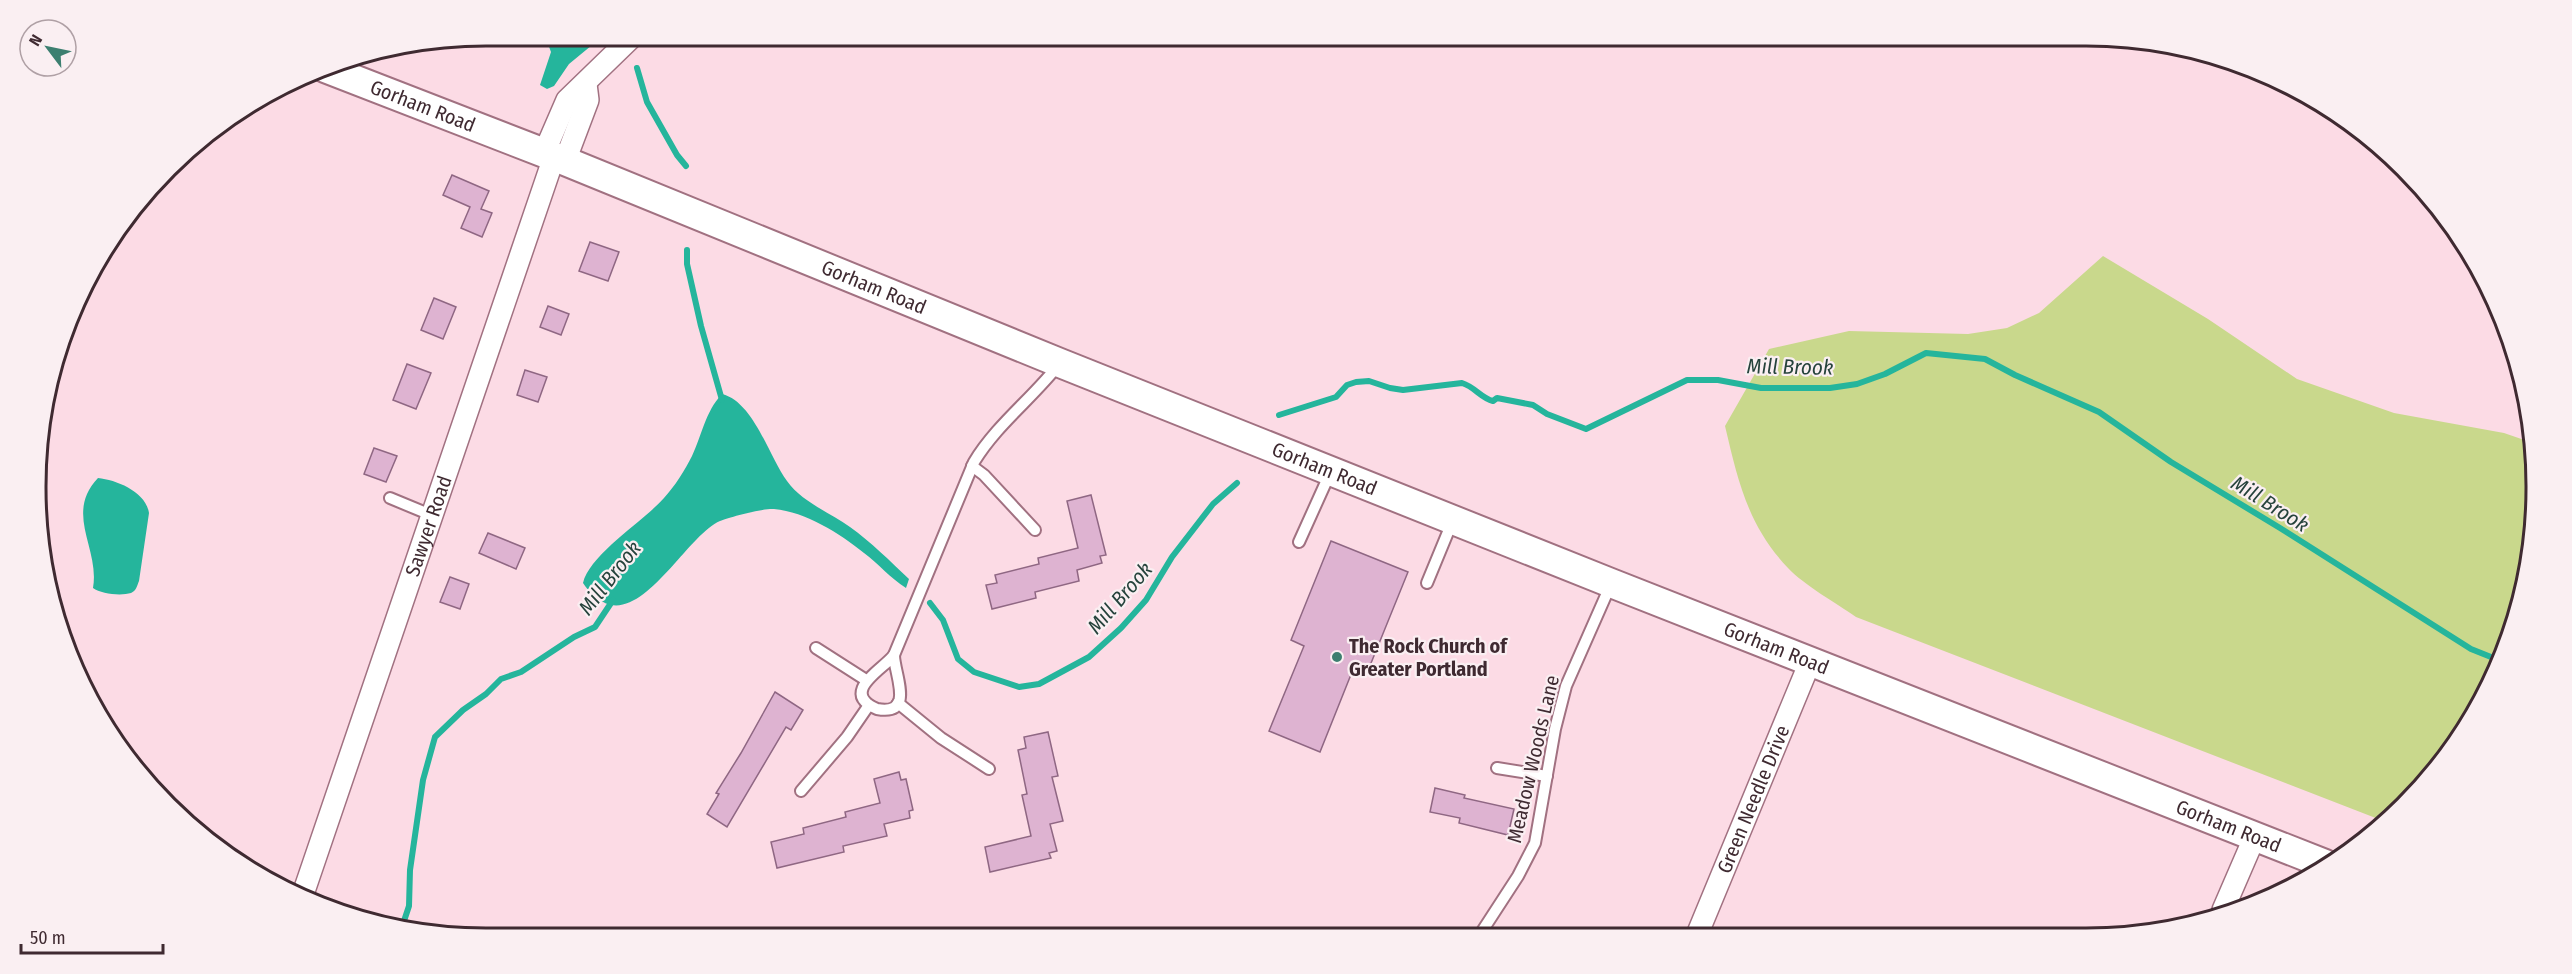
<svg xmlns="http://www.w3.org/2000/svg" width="2572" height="974" font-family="'Fira Sans Condensed',sans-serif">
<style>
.green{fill:#c9d88c}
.water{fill:#25b59c}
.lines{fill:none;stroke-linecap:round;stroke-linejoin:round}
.stream{stroke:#25b59c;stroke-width:6}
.building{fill:#deb3d1;stroke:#8f6783;stroke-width:1.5}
.service-casing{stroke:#a17181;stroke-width:14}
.minor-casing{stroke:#a17181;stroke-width:24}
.secondary-casing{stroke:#a17181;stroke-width:32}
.service{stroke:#fff;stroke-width:10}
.minor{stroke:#fff;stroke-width:21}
.secondary{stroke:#fff;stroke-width:28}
.poi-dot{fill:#3c7f70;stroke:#faeff2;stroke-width:2}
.labels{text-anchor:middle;stroke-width:4.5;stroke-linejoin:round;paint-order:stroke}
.street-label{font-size:20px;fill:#3f2a31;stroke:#faeff2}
.poi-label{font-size:20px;font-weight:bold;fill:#3f2a31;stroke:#faeff2;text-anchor:start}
.water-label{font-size:21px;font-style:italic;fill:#26433c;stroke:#faeff2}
.rim{fill:none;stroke:#3f2a31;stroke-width:3}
</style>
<rect width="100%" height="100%" fill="#fcdbe5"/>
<path class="green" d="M2103,256l105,63 89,60 97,34 110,20 29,10 2,74 -14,87 -61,133 -74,85 -530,-205c-20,-14 -52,-32 -68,-49 -40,-42 -50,-87 -63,-142l44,-77 80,-18 119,3 39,-6 32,-15z"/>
<g class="water">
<polygon points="545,36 603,36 569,64 554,86 547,89 540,85 551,52"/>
<path d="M722,394c32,8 47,63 65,87 15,21 42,31 63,46 21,15 40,34 59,52l-3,9c-16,-10 -27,-24 -42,-35 -25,-20 -58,-41 -90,-44 -11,-1 -44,8 -54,12 -35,15 -83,115 -125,75 -5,-4 -9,-8 -12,-13 7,-29 61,-62 81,-85 11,-12 21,-28 28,-42 10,-21 13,-44 30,-62z"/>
<path d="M98,478c19,2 48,14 51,35l-10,68c-2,5 -3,10 -8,12 -10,3 -30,1 -38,-5 7,-40 -29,-74 5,-110z"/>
</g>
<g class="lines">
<g class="stream">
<polyline points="637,68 647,102 677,155 686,166"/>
<polyline points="687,250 687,264 701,326 722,400"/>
<path d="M1279,415l57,-18 11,-12 9,-3 13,-1 21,7 13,2 59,-7c13,4 19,15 31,18l4,-3 36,7 14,9 39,15 101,-49h31l43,8h69l27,-4 28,-10 41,-21 59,6 30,16 84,37 72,50 109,66 191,121 25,10"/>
<polyline points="930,603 943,620 958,659 974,672 1019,687 1039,684 1089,657 1121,628 1146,600 1172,557 1213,504 1237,483"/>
<polyline points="402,927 409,906 410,870 423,780 435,737 463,710 486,694 501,679 521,672 574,637 595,627 613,600"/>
</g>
</g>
<g class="building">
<polygon points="452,175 489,191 481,209 492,213 482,237 461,228 470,207 443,195"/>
<polygon points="590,242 619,252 608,281 579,271"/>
<polygon points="434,298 456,307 443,339 421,330"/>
<polygon points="548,306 569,314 561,335 540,327"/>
<polygon points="407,364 431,373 416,409 393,400"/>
<polygon points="525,370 547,377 538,402 517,395"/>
<polygon points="374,448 397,456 386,482 364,474"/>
<polygon points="1091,495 1106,555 1100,556 1102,563 1077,570 1079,581 1035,592 1036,598 992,609 986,585 997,583 995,575 1039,564 1038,558 1078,548 1067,501"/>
<polygon points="488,533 525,548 516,569 479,553"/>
<polygon points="1331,541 1408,572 1367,673 1354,667 1320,752 1269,731 1304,646 1291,640"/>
<polygon points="450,577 469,584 460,609 440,602"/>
<polygon points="775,692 803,710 791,730 786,727 727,827 707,814 719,794 716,793 741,753"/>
<polygon points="1048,732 1058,776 1052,777 1063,821 1050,824 1057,851 1049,853 1051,858 990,872 985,847 1031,836 1022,795 1027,794 1018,750 1026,748 1024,737"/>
<polygon points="899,772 901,780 906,779 913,810 909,811 910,818 884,824 887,836 843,846 844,852 777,868 771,842 804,834 803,828 846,817 845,812 880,803 874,779"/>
<polygon points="1435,788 1465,795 1464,798 1514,809 1508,835 1459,823 1460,818 1430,812"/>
</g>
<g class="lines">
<defs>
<g id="service">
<polyline points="972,466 984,475 1035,530"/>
<polyline points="390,498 431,515"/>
<polyline points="1299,542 1331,471"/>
<polyline points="1427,583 1453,520"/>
<polyline points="816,648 866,680"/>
<path d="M894,655l80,-193c23,-38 59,-64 86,-99"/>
<path d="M894,655c0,19 22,61 -17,54 -39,-17 7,-40 17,-54z"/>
<polyline points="898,703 941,738 989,769"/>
<polyline points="1497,768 1547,776"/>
<polyline points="801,791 847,737 869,705"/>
<polyline points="1479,936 1518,876 1535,843 1555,729 1566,686 1611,584"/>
</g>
<g id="minor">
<polyline points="544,153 567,100 633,36"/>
<polyline points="565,161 588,100 586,84"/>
<path id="s1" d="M302,897l252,-740"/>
<polyline points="2223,910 2255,836"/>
<path id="s2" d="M1697,935l113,-273"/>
</g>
<g id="secondary">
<path id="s3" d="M325,68l240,93 495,202 551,220 714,281"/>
</g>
</defs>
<use href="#service" class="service-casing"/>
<use href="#minor" class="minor-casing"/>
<use href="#secondary" class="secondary-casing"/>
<use href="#service" class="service"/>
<use href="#minor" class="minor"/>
<use href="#secondary" class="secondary"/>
</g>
<circle class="poi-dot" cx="1337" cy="657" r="6"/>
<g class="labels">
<g class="street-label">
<text dy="7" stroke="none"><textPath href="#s3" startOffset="105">Gorham Road</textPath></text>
<text dy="7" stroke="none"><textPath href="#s3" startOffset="591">Gorham Road</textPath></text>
<text dy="7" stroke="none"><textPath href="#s3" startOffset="1077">Gorham Road</textPath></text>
<text dy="7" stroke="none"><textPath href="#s1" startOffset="392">Sawyer Road</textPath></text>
<text dy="7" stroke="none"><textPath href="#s3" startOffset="1563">Gorham Road</textPath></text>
<text transform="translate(1533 759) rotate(-77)" y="7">Meadow Woods Lane</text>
<text dy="7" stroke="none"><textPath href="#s2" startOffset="147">Green Needle Drive</textPath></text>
<text dy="7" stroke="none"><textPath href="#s3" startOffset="2049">Gorham Road</textPath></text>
</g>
<g class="poi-label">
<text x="1349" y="653">The Rock Church of<tspan x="1349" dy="23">Greater Portland</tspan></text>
</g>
<g class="water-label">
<text transform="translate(1790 367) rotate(1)" y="7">Mill Brook</text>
<text transform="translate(2270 504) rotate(32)" y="7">Mill Brook</text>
<text transform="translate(610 578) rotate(-52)" y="7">Mill Brook</text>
<text transform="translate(1120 598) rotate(-49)" y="7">Mill Brook</text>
</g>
</g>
<path d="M0 0H2572V974H0ZM486 46H2086A440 440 0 0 1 2526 486V488A440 440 0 0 1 2086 928H486A440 440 0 0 1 46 488V486A440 440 0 0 1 486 46Z" fill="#faeff2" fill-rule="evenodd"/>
<path class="rim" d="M486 46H2086A440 440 0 0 1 2526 486V488A440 440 0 0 1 2086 928H486A440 440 0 0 1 46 488V486A440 440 0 0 1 486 46Z"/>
<g transform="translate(48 48) rotate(302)"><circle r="28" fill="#faeff2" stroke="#afa0a5" stroke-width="1.5"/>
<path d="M0-4.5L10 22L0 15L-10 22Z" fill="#3c7f70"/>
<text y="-9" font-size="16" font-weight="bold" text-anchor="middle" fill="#3f2a31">N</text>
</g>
<path d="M21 944v9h142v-9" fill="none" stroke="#3f2a31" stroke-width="3"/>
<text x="30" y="944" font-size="18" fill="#3f2a31" stroke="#faeff2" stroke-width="4.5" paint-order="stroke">50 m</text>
</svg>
